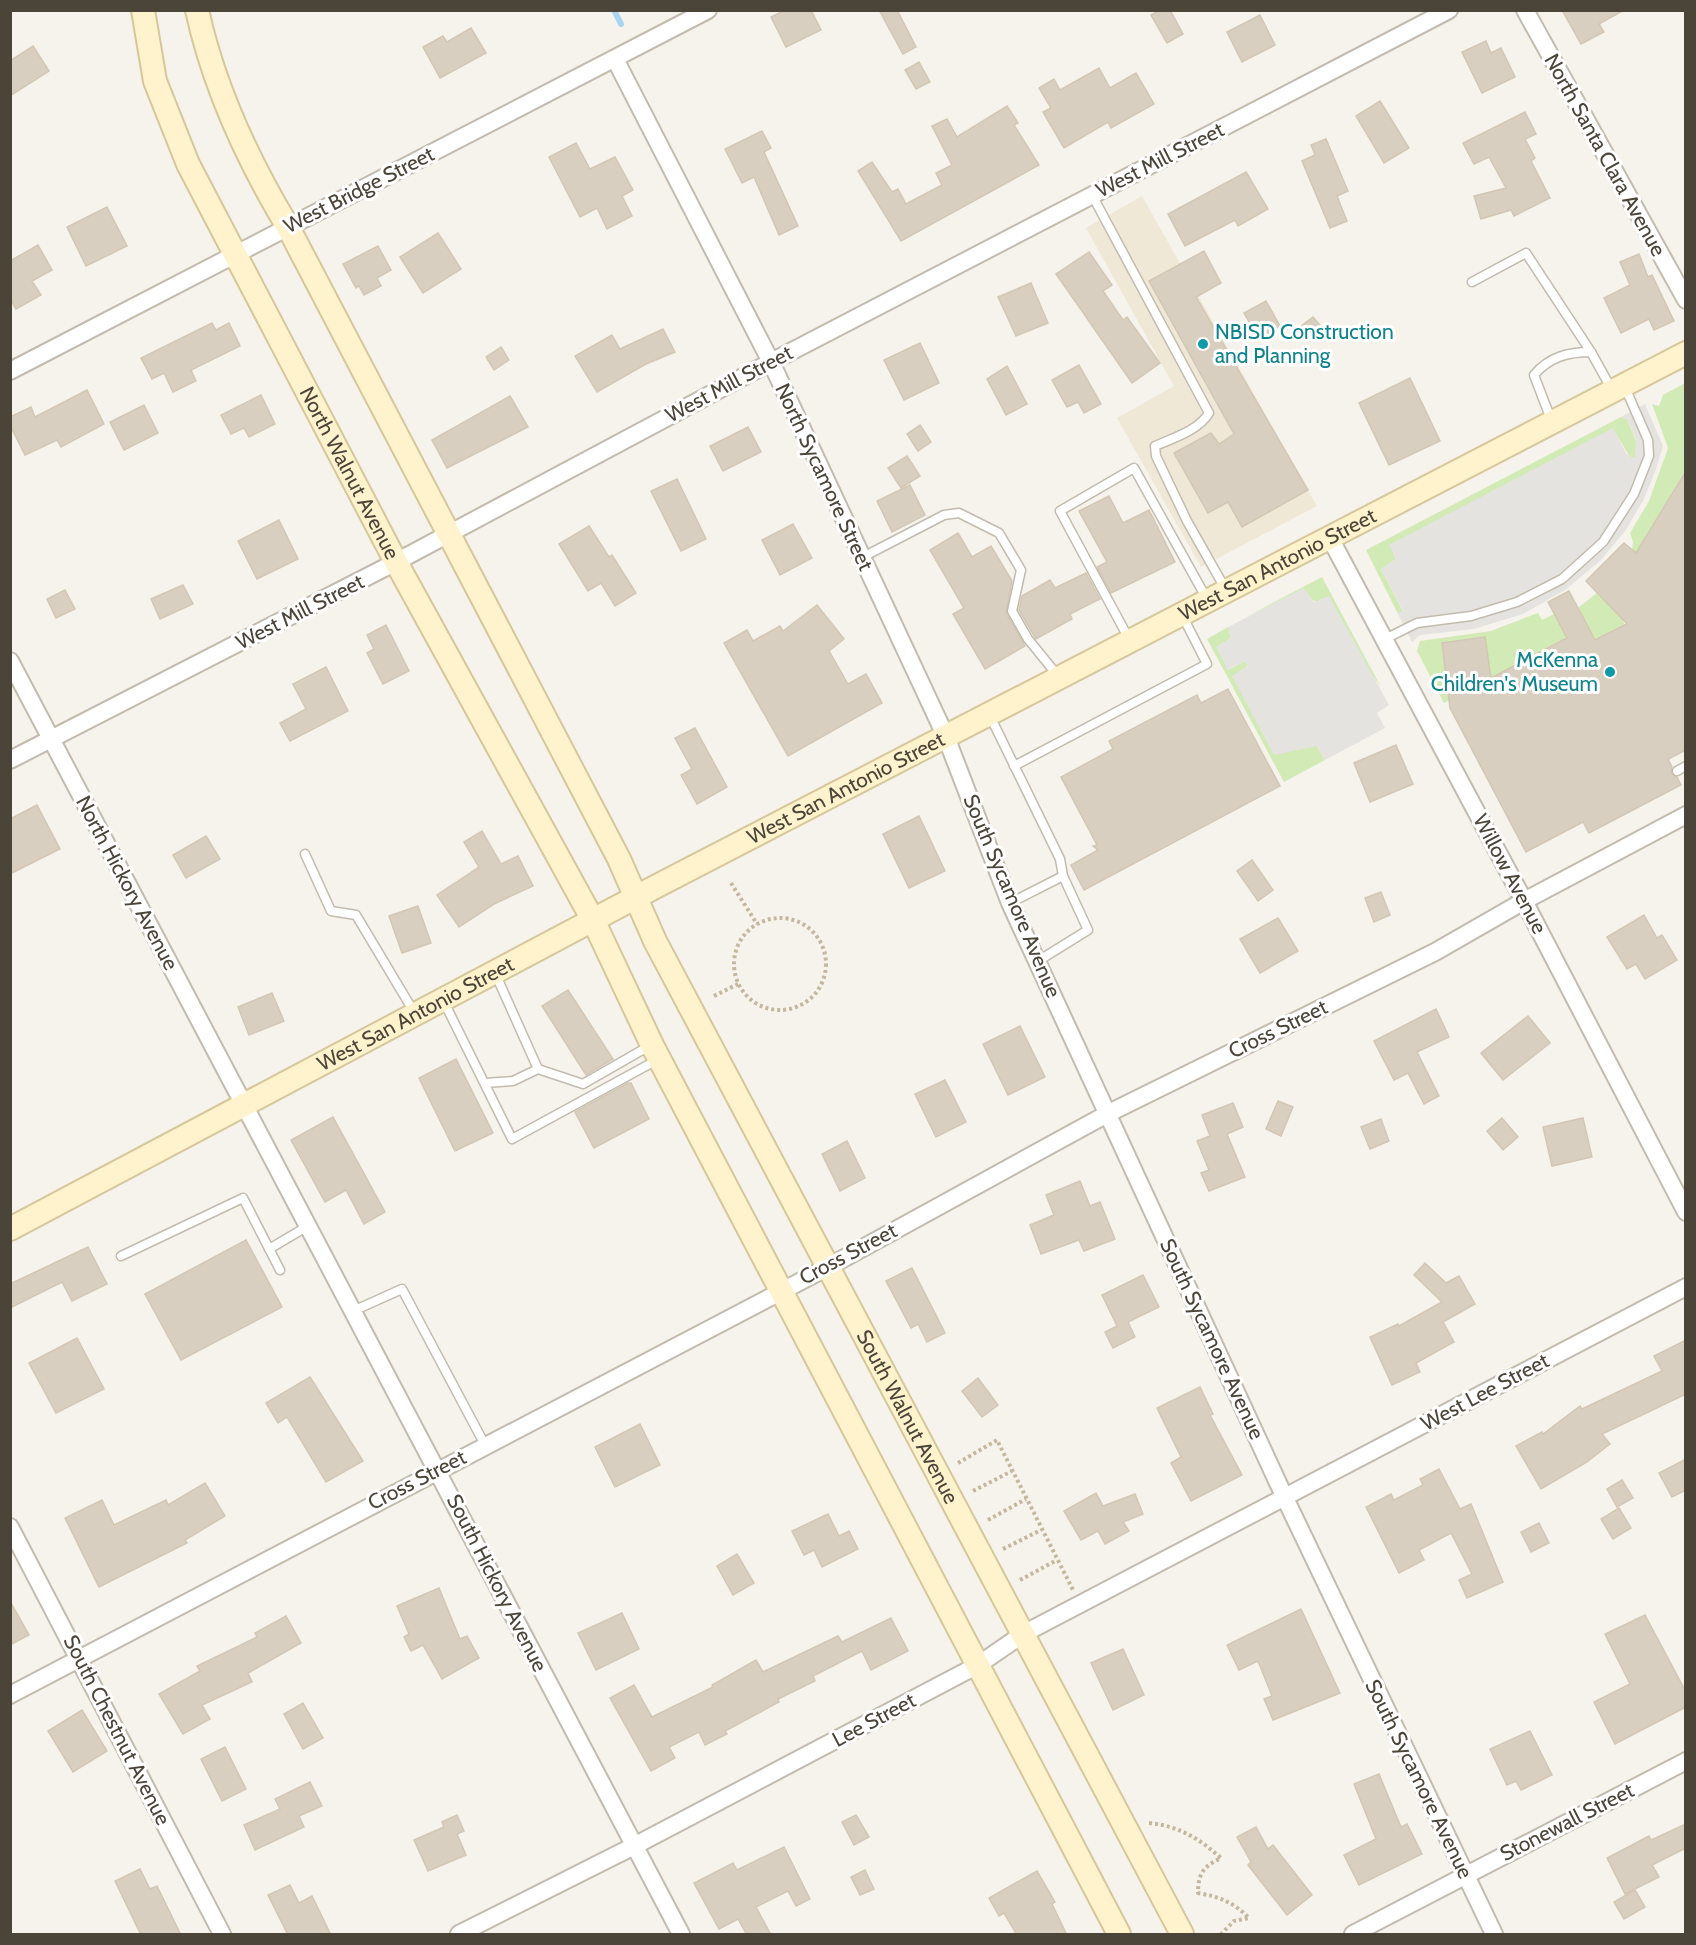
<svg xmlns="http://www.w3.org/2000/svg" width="1696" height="1945" font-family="Cabin,sans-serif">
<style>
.education{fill:#efe8d6}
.green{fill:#d2eab5}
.parking{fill:#e5e3e0}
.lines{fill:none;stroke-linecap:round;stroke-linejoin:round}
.stream{stroke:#a9d4f2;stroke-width:6}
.building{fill:#d8cfc1;stroke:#d3c7b4;stroke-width:1.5}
.service-casing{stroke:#c2bbae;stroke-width:11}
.minor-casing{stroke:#c2bbae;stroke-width:20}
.secondary-casing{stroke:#d6c79b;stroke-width:26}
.path{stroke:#c4b79f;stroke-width:4;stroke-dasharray:3 3;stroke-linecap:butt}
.service{stroke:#fff;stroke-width:8}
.minor{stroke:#fff;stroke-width:16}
.secondary{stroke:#fff3cd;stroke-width:22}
.culture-dot{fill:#0f9aa8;stroke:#fff;stroke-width:2}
.labels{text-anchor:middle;stroke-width:6;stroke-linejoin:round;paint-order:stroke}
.street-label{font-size:21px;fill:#4b4439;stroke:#fff}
.culture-label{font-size:21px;fill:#0d838f;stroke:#fff;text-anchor:start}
</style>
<rect width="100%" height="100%" fill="#f6f3ec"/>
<polygon class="education" points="1142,196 1317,506 1201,567 1117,418 1174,386 1086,228"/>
<g class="green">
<polygon points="1685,383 1685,471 1630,563 1633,542 1630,533 1649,501 1668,448 1652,404 1659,406 1663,395"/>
<polygon points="1621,417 1627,419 1637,444 1635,457 1630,457 1613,429 1390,545 1396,559 1381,569 1404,613 1397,612 1366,550"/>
<polygon points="1322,577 1381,687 1317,602 1310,599 1304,589 1244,618"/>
<polygon points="1598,592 1614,605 1625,625 1595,640 1578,608"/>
<polygon points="1538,613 1542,620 1554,614 1567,638 1491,678 1485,637 1442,643 1449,698 1455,697 1444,703 1417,651 1420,641 1491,631"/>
<polygon points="1228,627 1231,638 1217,647 1228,670 1245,661 1248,666 1232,677 1317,746 1325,760 1284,782 1207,639"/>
</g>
<g class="parking">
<polygon points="1645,404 1663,446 1656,469 1644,499 1626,530 1600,561 1565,590 1523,614 1474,629 1420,635 1412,642 1397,612 1404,612 1381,569 1396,559 1389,545 1613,428 1626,453 1630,457 1635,457 1636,440 1627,419 1621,417"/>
<polygon points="1304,588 1314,602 1329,596 1389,705 1377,713 1385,728 1325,760 1317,746 1274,755 1232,676 1248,666 1245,661 1228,670 1216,647 1231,638 1228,627"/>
</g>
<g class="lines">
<polyline class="stream" points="614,10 621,24"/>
</g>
<g class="building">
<polygon points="785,10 811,10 821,30 786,47 771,17"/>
<polygon points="879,10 897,10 916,47 903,54"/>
<polygon points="1160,10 1170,10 1183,34 1167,43 1151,15"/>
<polygon points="1562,10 1624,10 1599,24 1604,32 1581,44"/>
<polygon points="1260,15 1275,45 1242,62 1227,32"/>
<polygon points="471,28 486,53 440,78 423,47 443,36 447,42"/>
<polygon points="1486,41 1491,53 1501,48 1515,77 1482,93 1462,52"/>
<polygon points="33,46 49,71 10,96 10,61"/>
<polygon points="919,62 930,82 916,89 905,70"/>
<polygon points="1099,68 1110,88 1136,73 1154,104 1111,128 1108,122 1064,148 1043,112 1051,108 1039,88 1054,79 1060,90"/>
<polygon points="1380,101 1409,148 1384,163 1356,116"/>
<polygon points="1007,106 1018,123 1014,125 1039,165 901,241 858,171 872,162 892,192 898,189 906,204 942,185 936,173 952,165 932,126 947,119 957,137"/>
<polygon points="1525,112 1536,134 1525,139 1535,158 1531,161 1550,198 1514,216 1511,210 1481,219 1474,196 1506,188 1489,157 1474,164 1463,143"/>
<polygon points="762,131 771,148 764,152 798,226 779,235 754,177 742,183 725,149"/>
<polygon points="1326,139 1348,191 1337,196 1347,221 1330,228 1302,161 1315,155 1311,145"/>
<polygon points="576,143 590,169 615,157 633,190 622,196 632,216 607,229 597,208 580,217 549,157"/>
<polygon points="1246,172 1268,209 1238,226 1235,220 1185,246 1168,214"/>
<polygon points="107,207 127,246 86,266 67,227"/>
<polygon points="438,233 461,269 423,293 400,257"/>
<polygon points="38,245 52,270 32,281 41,295 16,309 10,299 10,261"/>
<polygon points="378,246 391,270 377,278 381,286 364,295 359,286 356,288 343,264"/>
<polygon points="1204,251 1221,283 1196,297 1308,490 1242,527 1228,502 1208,513 1174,453 1211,433 1219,444 1234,434 1149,281"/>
<polygon points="1089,252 1112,285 1103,291 1123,320 1127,317 1160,363 1132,383 1056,274"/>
<polygon points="1639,254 1648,277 1652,275 1674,321 1654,330 1649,319 1621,333 1604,298 1630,285 1620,262"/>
<polygon points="1031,283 1048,323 1016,336 998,297"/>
<polygon points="1266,301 1280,326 1259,339 1244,313"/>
<polygon points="1313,317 1324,330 1310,341 1300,327"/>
<polygon points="212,323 216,330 229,323 240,346 191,370 196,381 173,392 164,373 152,379 141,358"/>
<polygon points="663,329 675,352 646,364 597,392 575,356 612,335 620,349"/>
<polygon points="920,343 939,383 904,400 884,360"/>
<polygon points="501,347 509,360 494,370 486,357"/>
<polygon points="1079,365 1101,404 1084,413 1078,402 1067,407 1052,380"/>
<polygon points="1007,366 1027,404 1006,415 987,379"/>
<polygon points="1410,378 1440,441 1389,465 1359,403"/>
<polygon points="87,390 104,424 61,447 57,440 25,455 10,425 10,417 31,407 35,417"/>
<polygon points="261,395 275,424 249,437 244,428 231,434 221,415"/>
<polygon points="510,396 528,427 447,468 432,440"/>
<polygon points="144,405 158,433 124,450 110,422"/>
<polygon points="920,425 931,442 918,451 907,434"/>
<polygon points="748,427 761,452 723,471 710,446"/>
<polygon points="907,456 920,476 901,488 888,468"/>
<polygon points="1686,471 1686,750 1668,759 1672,767 1671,774 1677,777 1681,785 1589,833 1583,822 1526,852 1450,708 1442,643 1485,637 1491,678 1567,638 1548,602 1569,591 1595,640 1627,624 1586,581 1624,543 1636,553"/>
<polygon points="677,479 706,539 681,551 651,491"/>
<polygon points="910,485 925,515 892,532 877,501"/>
<polygon points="1109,496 1123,523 1149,510 1175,562 1111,593 1097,567 1107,562 1079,511"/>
<polygon points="279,520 298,559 257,579 238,541"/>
<polygon points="793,524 812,558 780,575 762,540"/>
<polygon points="589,526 609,557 612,555 636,593 615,606 601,583 588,591 559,544"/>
<polygon points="958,533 972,557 991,546 1012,581 1006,613 1025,646 985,669 953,614 964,608 930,550"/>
<polygon points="1086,573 1100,599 1070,614 1072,619 1036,639 1019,610 1022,596 1050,580 1055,588"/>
<polygon points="183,585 193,604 160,619 151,599"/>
<polygon points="65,590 75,609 56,618 47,599"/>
<polygon points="817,605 844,639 829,651 848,684 866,674 882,703 788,756 724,643 747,630 753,641 780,626 783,631"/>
<polygon points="386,625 409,671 383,684 367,653 374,649 367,635"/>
<polygon points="326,667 348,711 290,741 280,723 306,709 293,684"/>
<polygon points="1228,689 1280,786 1084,890 1071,865 1098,850 1093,846 1097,845 1061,777 1113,749 1109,741 1197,695 1201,703"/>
<polygon points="695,728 727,787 697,804 681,775 692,769 675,738"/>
<polygon points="1396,745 1413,784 1370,802 1354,763"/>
<polygon points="37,805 60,849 10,874 10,819"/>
<polygon points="919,816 945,871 909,888 883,834"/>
<polygon points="482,831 501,864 518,856 533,886 494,904 459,927 437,895 479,867 464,842"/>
<polygon points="206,836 220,859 186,878 173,855"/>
<polygon points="1252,860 1273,890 1258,901 1237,871"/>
<polygon points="1381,892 1390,915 1374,922 1365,898"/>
<polygon points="418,906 431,943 402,953 389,916"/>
<polygon points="1644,915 1657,938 1662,935 1677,960 1645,979 1636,964 1627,969 1607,937"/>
<polygon points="1278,918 1298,951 1260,973 1240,939"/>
<polygon points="568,990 613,1059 586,1075 542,1006"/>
<polygon points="272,993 284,1021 249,1035 238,1007"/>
<polygon points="1436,1009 1449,1037 1417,1052 1439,1096 1424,1104 1408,1073 1394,1080 1374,1041"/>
<polygon points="1528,1016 1550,1043 1503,1080 1481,1053"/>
<polygon points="1020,1026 1045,1077 1008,1095 983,1044"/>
<polygon points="456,1059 493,1133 455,1151 419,1078"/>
<polygon points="945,1080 966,1122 936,1137 915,1094"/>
<polygon points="628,1083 631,1083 649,1119 594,1148 575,1112"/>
<polygon points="1278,1101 1293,1107 1281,1136 1266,1129"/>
<polygon points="1233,1103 1243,1127 1227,1134 1245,1177 1209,1191 1201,1173 1209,1170 1197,1141 1210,1136 1202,1115"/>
<polygon points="333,1117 385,1212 364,1224 346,1190 325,1202 291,1140"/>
<polygon points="1502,1118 1518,1137 1503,1150 1487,1131"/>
<polygon points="1583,1118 1592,1157 1552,1166 1543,1127"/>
<polygon points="1381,1119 1389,1141 1370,1149 1361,1127"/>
<polygon points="847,1141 865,1178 840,1191 822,1154"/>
<polygon points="1080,1181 1090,1206 1100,1202 1115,1239 1084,1251 1079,1240 1041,1254 1030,1225 1054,1215 1046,1195"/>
<polygon points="246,1240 282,1307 181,1360 145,1294"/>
<polygon points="88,1247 107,1284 72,1301 62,1282 10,1308 10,1284"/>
<polygon points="1425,1263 1446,1283 1459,1276 1475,1304 1443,1322 1454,1342 1416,1363 1420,1372 1392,1385 1370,1337 1398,1324 1399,1326 1442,1302 1414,1275"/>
<polygon points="912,1268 945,1333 927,1342 918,1324 911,1328 886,1281"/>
<polygon points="1143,1275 1159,1307 1128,1322 1135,1337 1113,1348 1105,1332 1117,1326 1102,1295"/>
<polygon points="77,1338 104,1389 56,1413 29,1363"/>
<polygon points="1686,1340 1686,1394 1602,1434 1610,1444 1587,1462 1541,1489 1516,1446 1542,1432 1543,1434 1580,1406 1582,1409 1662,1371 1654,1356"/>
<polygon points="310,1377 363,1461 326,1482 287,1417 278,1423 266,1403"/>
<polygon points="978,1378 998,1405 982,1417 962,1391"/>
<polygon points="1200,1387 1213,1414 1210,1415 1242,1475 1191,1501 1171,1463 1181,1457 1157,1408"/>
<polygon points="640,1424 660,1465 615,1487 595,1447"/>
<polygon points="1686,1459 1686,1490 1672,1497 1659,1473"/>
<polygon points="1439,1469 1460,1509 1471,1504 1503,1582 1467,1598 1459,1580 1472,1574 1451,1533 1419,1550 1424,1560 1399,1573 1366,1507 1391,1494 1394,1500 1423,1485 1420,1479"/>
<polygon points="1622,1480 1633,1498 1617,1507 1607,1489"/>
<polygon points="205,1483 225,1516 185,1540 187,1543 99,1587 65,1518 102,1500 114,1525 166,1500 168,1505"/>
<polygon points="1096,1493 1103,1506 1135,1494 1143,1514 1123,1522 1129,1531 1105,1544 1098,1531 1081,1540 1064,1511"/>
<polygon points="1619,1508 1631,1528 1613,1539 1601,1519"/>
<polygon points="828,1514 839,1536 849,1531 858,1549 822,1567 814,1550 804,1555 792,1531"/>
<polygon points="1539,1523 1549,1543 1531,1552 1521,1532"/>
<polygon points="737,1554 754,1583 733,1595 717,1566"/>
<polygon points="439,1588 460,1639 467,1636 479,1658 442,1679 423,1645 411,1651 404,1637 409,1634 397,1606"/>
<polygon points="10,1601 29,1635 10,1645"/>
<polygon points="1301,1609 1340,1693 1273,1720 1264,1699 1272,1696 1258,1661 1239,1670 1227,1645"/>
<polygon points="622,1613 639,1649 596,1670 578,1633"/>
<polygon points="1645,1615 1686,1692 1686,1707 1615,1744 1594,1702 1630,1684 1605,1634"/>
<polygon points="286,1616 301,1643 248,1673 252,1682 202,1705 210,1719 183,1734 159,1694 200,1671 197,1666 257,1637 255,1633"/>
<polygon points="891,1618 908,1651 871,1670 862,1651 813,1676 815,1681 778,1699 779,1702 725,1731 727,1734 705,1745 699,1732 669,1747 675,1758 651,1771 610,1698 634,1685 652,1717 713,1687 712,1685 756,1660 763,1672 838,1636 842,1642"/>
<polygon points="1123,1649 1144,1695 1113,1710 1091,1663"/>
<polygon points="303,1703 323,1738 303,1749 284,1714"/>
<polygon points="82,1710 107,1751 73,1772 48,1731"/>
<polygon points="1530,1731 1552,1775 1521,1790 1516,1781 1507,1785 1490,1749"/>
<polygon points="225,1747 246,1789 222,1801 201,1759"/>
<polygon points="1379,1774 1401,1827 1407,1824 1422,1854 1359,1885 1344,1855 1376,1839 1354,1784"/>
<polygon points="310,1782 322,1806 299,1816 304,1827 255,1850 244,1825 280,1809 275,1799"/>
<polygon points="457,1815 464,1831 457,1834 466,1855 428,1871 414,1840 444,1827 442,1822"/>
<polygon points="856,1815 869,1837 854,1845 842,1822"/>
<polygon points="1686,1824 1686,1848 1652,1865 1659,1877 1625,1894 1607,1858 1649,1836 1651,1840"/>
<polygon points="1256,1827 1268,1849 1273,1845 1312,1895 1287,1915 1248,1865 1251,1862 1237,1837"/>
<polygon points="784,1847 810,1899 796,1906 788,1891 756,1907 771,1935 747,1935 738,1919 719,1929 694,1883 733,1863 737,1870"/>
<polygon points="140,1869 150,1889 157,1886 181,1935 141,1935 115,1881"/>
<polygon points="865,1870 874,1889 860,1895 851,1877"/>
<polygon points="1037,1871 1055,1902 1052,1904 1067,1935 1017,1935 1004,1913 999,1916 989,1898"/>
<polygon points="290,1885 299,1903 312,1896 331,1935 288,1935 268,1895"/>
<polygon points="1635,1890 1645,1907 1624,1919 1614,1902"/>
</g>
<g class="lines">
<defs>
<g id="service">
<path d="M1092,195l117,218c-11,18 -36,25 -54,33l1,10 31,65 39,69"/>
<polyline points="1472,282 1526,253 1591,352"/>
<path d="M1552,422l-18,-47c15,-18 34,-23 57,-23l21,38"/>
<polyline points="861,558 944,515 959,513 999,533 1021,570 1012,611 1028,639 1058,676"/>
<polyline points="1129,639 1060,511 1134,468 1208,601"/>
<polyline points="1385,639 1417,623 1471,616 1517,602 1562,579 1603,542 1634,494 1649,456 1648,440 1624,385"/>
<polyline points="989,714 1060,859 1063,876 1088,930 1038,961"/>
<polyline points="1014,766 1207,664 1182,615"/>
<polyline points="1677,771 1686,766"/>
<polyline points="305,854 331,911 356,915 414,1012"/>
<polyline points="1010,903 1063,876"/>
<polyline points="495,973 538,1069 583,1084 651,1045"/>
<polyline points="443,1000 512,1139 657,1060"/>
<polyline points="485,1083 513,1081 538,1069"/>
<polyline points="269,1249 308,1226"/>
<polyline points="121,1256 243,1198 280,1270"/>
<polyline points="353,1311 402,1289 485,1445"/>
</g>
<g id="minor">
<polyline points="1525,10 1686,300"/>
<polyline points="615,59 771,362 946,737 1010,903 1285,1498 1494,1934"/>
<polyline points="10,371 708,10"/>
<polyline points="1330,538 1524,901 1686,1212"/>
<polyline points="10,661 681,1934"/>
<polyline points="10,760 396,562 771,362 1449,10"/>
<polyline points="10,1527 222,1934"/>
<polyline points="10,1695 828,1267 1109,1113 1435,952 1524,901 1686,815"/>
<polyline points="459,1934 634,1846 978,1665 1023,1634 1686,1287"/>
<polyline points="1353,1934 1686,1761"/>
</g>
<g id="secondary">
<path id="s1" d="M143,10l12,71 33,83 208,398 198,360 58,123 467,889"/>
<path id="s2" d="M197,10c17,78 50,149 91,217l331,632 36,82 527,993"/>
<path id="s3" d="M10,1229l647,-343 1029,-533"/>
</g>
</defs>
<use href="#service" class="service-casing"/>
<use href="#minor" class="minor-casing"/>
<use href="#secondary" class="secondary-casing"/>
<g class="path">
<polyline points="731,883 757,924"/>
<circle cx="780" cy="964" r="46"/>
<polyline points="714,996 738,984"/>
<polyline points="958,1463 997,1440 1073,1590"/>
<polyline points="973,1491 1012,1471"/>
<polyline points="988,1520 1026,1499"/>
<polyline points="1003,1549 1041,1530"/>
<polyline points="1020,1580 1057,1560"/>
<path d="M1149,1823c30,3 49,15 72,35 -17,8 -23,15 -23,35 22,4 35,9 51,25l-15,3 -13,13"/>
</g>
<use href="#service" class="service"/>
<use href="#minor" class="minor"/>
<use href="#secondary" class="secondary"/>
</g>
<g class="culture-dot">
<circle cx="1203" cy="344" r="6"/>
<circle cx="1610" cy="672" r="6"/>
</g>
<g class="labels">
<g class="street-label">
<text transform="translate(1605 155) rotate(61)" y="7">North Santa Clara Avenue</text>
<text transform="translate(1160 160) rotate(-27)" y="7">West Mill Street</text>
<text transform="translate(359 190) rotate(-27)" y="7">West Bridge Street</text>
<text transform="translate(729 384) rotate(-28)" y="7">West Mill Street</text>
<text dy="7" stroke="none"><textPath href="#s1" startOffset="510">North Walnut Avenue</textPath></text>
<text transform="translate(824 477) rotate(65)" y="7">North Sycamore Street</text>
<text dy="7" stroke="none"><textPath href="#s3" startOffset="1431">West San Antonio Street</textPath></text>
<text transform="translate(300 612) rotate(-27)" y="7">West Mill Street</text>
<text dy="7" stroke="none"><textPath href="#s3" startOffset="945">West San Antonio Street</textPath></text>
<text transform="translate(1510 874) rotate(62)" y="7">Willow Avenue</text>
<text transform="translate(127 883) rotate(62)" y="7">North Hickory Avenue</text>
<text transform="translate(1012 896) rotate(67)" y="7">South Sycamore Avenue</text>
<text dy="7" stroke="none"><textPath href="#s3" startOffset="459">West San Antonio Street</textPath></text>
<text transform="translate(1278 1029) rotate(-26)" y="7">Cross Street</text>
<text transform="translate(848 1254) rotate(-28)" y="7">Cross Street</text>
<text transform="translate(1212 1339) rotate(65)" y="7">South Sycamore Avenue</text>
<text transform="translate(1485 1392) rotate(-28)" y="7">West Lee Street</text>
<text dy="7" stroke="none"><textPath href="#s2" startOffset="1578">South Walnut Avenue</textPath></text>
<text transform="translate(417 1480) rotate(-27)" y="7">Cross Street</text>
<text transform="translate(497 1583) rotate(63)" y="7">South Hickory Avenue</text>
<text transform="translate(874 1720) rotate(-28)" y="7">Lee Street</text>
<text transform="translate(117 1730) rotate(63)" y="7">South Chestnut Avenue</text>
<text transform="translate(1419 1779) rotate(64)" y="7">South Sycamore Avenue</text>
<text transform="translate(1567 1822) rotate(-27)" y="7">Stonewall Street</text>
</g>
<g class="culture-label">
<text x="1215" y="339">NBISD Construction<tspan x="1215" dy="24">and Planning</tspan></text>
<text x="1598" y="667" text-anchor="end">McKenna<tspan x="1598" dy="24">Children's Museum</tspan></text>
</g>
</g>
<rect width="1696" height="1945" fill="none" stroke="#4b4439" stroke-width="24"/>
</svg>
